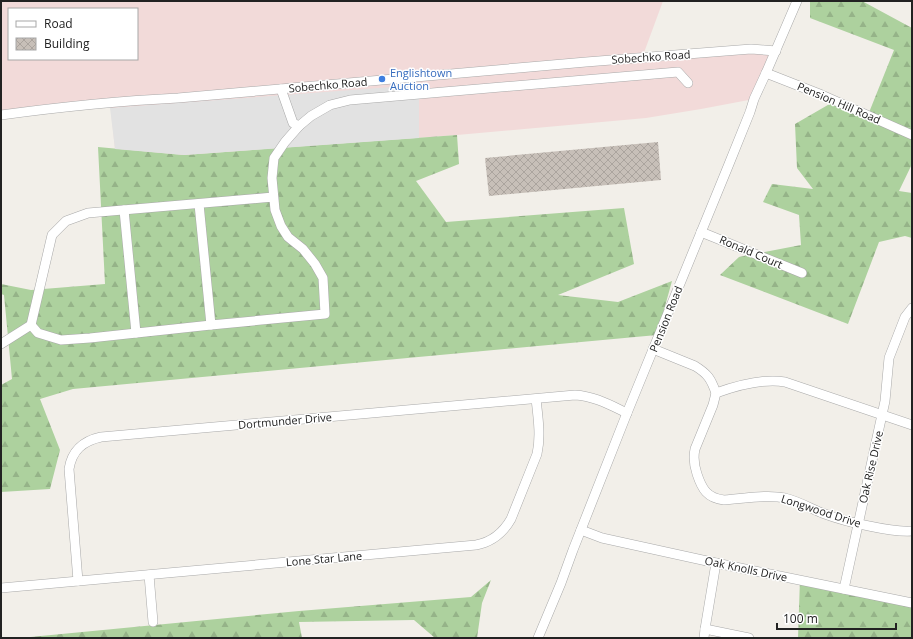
<svg xmlns="http://www.w3.org/2000/svg" width="913" height="639" font-family="'Open Sans',sans-serif">
<style>
.commercial{fill:#f2dad9;fill-rule:evenodd}
.forest{fill:url(#forest-firs)}
.parking{fill:#e2e2e2}
.building{fill:url(#building-cross-hatch)}
.lines{fill:none;stroke-linecap:round;stroke-linejoin:round}
.minor-casing{stroke:#a9a9a9;stroke-width:10}
.minor{stroke:#fff;stroke-width:9}
.shop-dot{fill:#3f7fe0;stroke:#fff;stroke-width:1.5}
.labels{text-anchor:middle;stroke-width:3;stroke-linejoin:round;paint-order:stroke}
.street-label{font-size:11px;fill:#222;stroke:#fff}
.shop-label{font-size:11px;fill:#366cbe;stroke:#fff;text-anchor:start}
</style>
<defs>
<pattern id="forest-firs" width="22" height="20" patternUnits="userSpaceOnUse"><rect width="22" height="20" fill="#add19e"/><path d="M5 1l3.5 6h-7zM16 11l3.5 6h-7z" fill="#95b388"/></pattern>
<pattern id="building-cross-hatch" width="8" height="8" patternUnits="userSpaceOnUse"><rect width="8" height="8" fill="#c7bfb8"/><path d="M0 0l8 8M0 8l8-8" fill="none" stroke="#aba49e"/></pattern>
</defs>
<rect width="100%" height="100%" fill="#f2efe9"/>
<path class="commercial" d="M1,1h662l-21,57 134,-7 -22,48 -53,10 -55,9 -189,17 -273,20 -69,-6 -5,-47 -109,13zM9,9h128v50h-128z"/>
<g class="forest">
<polygon points="810,1 862,1 912,28 912,164 899,191 912,193 912,238 905,236 879,242 848,324 720,275 739,257 801,245 799,215 763,202 772,184 813,189 797,168 795,124 833,102 868,115 894,50 810,18"/>
<polygon points="457,135 459,164 416,181 446,222 624,208 634,264 558,295 618,302 672,281 657,335 73,389 40,399 60,450 50,489 1,492 1,385 12,379 4,295 1,294 1,284 31,290 105,284 98,147 184,155"/>
<polygon points="800,579 912,605 912,638 798,638"/>
<polygon points="491,580 482,603 477,638 435,638 414,620 299,622 302,638 20,638 299,611 471,597"/>
</g>
<polygon class="parking" points="419,85 419,138 184,155 115,149 110,108"/>
<polygon class="building" points="658,142 661,180 489,196 485,158"/>
<g class="lines">
<defs>
<g id="minor">
<polyline points="766,73 822,95 912,135"/>
<polyline points="281,89 293,123 299,126 311,116 330,105 350,100 678,72 688,83"/>
<path d="M1,115c59,-8 117,-14 177,-17l408,-36 165,-13 25,2"/>
<polyline points="273,197 88,213 66,221 52,235 31,325 38,333 61,340 90,338 211,325 325,314 323,278 315,264 303,249 288,237 281,226 275,210 272,178 274,158 285,142 299,126"/>
<polyline points="199,204 211,325"/>
<polyline points="124,210 136,333"/>
<polyline points="701,232 802,273"/>
<polyline points="1,344 31,325"/>
<path d="M653,349l42,17c13,8 16,13 21,27"/>
<path d="M912,425l-127,-43c-21,-4 -49,4 -69,11l-3,12 -18,44c-2,9 -1,16 2,25 5,15 10,24 27,26 20,-1 41,-6 61,-2 13,3 25,10 37,15 16,6 31,10 47,13 14,3 29,6 43,5"/>
<polyline points="581,530 602,538 716,563 912,603"/>
<polyline points="149,575 153,622"/>
<path d="M78,581l-9,-112c3,-19 14,-28 32,-32l474,-42c19,1 35,10 52,18"/>
<path d="M1,588l475,-43c16,-3 27,-12 35,-26l26,-65c4,-18 1,-37 -1,-55"/>
<polyline points="844,589 885,401 889,358 905,317 912,308"/>
<polyline points="705,629 716,563"/>
<polyline points="538,638 561,583 573,550 627,413 729,164 750,112 754,99 766,73 797,1"/>
<polyline points="704,638 705,629 749,638"/>
</g>
</defs>
<use href="#minor" class="minor-casing"/>
<use href="#minor" class="minor"/>
</g>
<circle class="shop-dot" cx="382" cy="79" r="4"/>
<g class="labels">
<g class="street-label">
<text transform="translate(651 57) rotate(-4)" y="4">Sobechko Road</text>
<text transform="translate(328 85) rotate(-5)" y="4">Sobechko Road</text>
<text transform="translate(839 103) rotate(23)" y="4">Pension Hill Road</text>
<text transform="translate(751 252) rotate(23)" y="4">Ronald Court</text>
<text transform="translate(666 319) rotate(-68)" y="4">Pension Road</text>
<text transform="translate(285 421) rotate(-5)" y="4">Dortmunder Drive</text>
<text transform="translate(871 467) rotate(-77)" y="4">Oak Rise Drive</text>
<text transform="translate(821 511) rotate(18)" y="4">Longwood Drive</text>
<text transform="translate(324 559) rotate(-5)" y="4">Lone Star Lane</text>
<text transform="translate(746 569) rotate(12)" y="4">Oak Knolls Drive</text>
</g>
<g class="shop-label">
<text x="390" y="77">Englishtown<tspan x="390" dy="13">Auction</tspan></text>
</g>
</g>
<rect width="913" height="639" fill="none" stroke="#222222" stroke-width="4"/>
<rect x="8" y="8" width="130" height="52" fill="#ffffff" stroke="#a7a7a7"/>
<rect x="16" y="21" width="20" height="6" fill="#ffffff" stroke="#a7a7a7"/>
<text x="44" y="28" font-size="12" fill="#222222">Road</text>
<rect x="16" y="38" width="20" height="12" fill="url(#building-cross-hatch)" stroke="#a7a7a7"/>
<text x="44" y="48" font-size="12" fill="#222222">Building</text>
<path d="M777 623v6h119v-6" fill="none" stroke="#222222" stroke-width="2"/>
<text x="783" y="623" font-size="12" fill="#222222" stroke="#ffffff" stroke-width="3" paint-order="stroke">100 m</text>
</svg>
